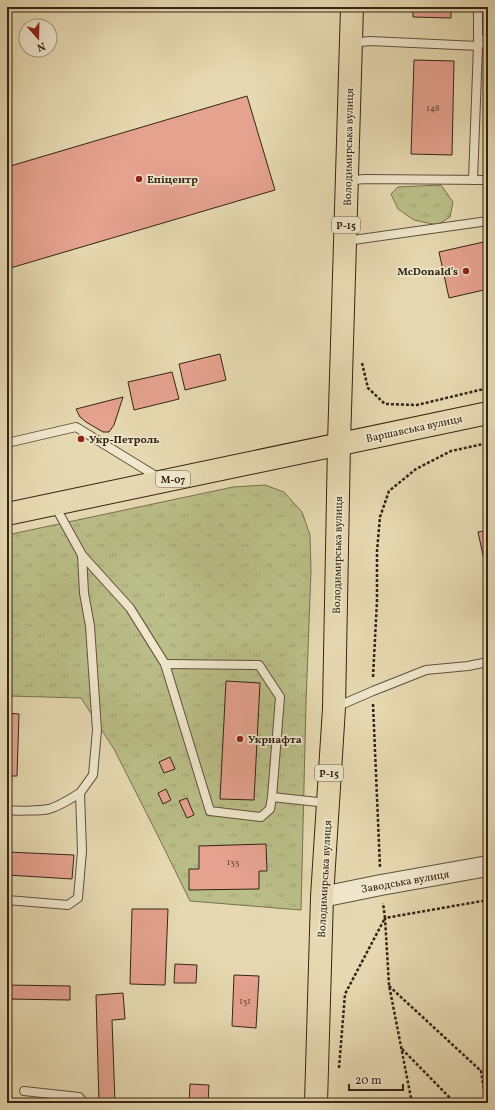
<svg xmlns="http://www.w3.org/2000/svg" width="495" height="1110" font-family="Vollkorn,serif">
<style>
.grass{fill:url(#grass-tufts);stroke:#78714e}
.building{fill:#e5a28f;stroke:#352414}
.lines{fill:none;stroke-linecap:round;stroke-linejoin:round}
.service-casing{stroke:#61513b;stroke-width:10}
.tertiary-casing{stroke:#61513b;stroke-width:22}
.primary-casing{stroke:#352414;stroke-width:24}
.trunk-casing{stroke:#352414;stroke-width:24}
.path{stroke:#352414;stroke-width:2.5;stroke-dasharray:3 2;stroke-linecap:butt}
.service{stroke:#efe6cc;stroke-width:8}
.tertiary{stroke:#efe6cc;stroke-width:20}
.primary{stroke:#e6d9b1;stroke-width:22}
.trunk{stroke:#e6d9b1;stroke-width:22}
.poi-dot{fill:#8f2418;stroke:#efe6cc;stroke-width:1.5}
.labels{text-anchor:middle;stroke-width:3.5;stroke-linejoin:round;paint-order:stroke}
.number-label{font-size:9px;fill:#614433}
.shield{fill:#efe6cc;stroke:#6d5e4b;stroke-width:1}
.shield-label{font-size:10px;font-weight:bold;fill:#352414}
.street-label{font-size:11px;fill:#352414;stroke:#efe6cc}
.poi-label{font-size:11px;font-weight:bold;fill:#352414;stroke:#efe6cc;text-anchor:start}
</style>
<defs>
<pattern id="grass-tufts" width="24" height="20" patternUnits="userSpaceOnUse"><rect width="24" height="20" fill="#babe88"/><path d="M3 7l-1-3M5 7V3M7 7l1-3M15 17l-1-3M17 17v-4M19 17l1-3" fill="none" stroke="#a0a374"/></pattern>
</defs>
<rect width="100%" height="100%" fill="#e6d9b1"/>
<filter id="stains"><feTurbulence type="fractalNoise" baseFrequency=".005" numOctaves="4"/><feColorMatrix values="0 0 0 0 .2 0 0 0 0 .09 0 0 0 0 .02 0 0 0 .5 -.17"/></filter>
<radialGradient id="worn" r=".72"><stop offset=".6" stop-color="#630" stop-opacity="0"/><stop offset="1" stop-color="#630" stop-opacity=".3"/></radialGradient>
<g class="grass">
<polygon points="441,185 453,202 450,217 437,225 414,220 398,209 391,194 398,187"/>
<polygon points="265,485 284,492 302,512 310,535 311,570 306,703 301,910 190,901 158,836 114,749 81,698 7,696 7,535 233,487"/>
</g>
<g class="building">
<polygon points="413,7 451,7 451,18 413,17"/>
<polygon points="414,60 454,61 452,155 411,154"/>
<polygon points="247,96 275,190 7,269 7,167"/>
<polygon points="488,241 488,289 449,298 439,252"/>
<polygon points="220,354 226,380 185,390 179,364"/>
<polygon points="172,372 179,399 134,410 128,382"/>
<polygon points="123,397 114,425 109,432 103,432 86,422 80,417 76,409"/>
<polygon points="488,530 488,559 484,560 478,532"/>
<polygon points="226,681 260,683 254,800 220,799"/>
<polygon points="7,713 19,714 17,776 7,776"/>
<polygon points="170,757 175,769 164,773 159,762"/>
<polygon points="166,789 171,800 163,804 158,793"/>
<polygon points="187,798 194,815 187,818 179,801"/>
<polygon points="266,844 267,871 259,871 259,889 189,890 189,869 199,869 199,846"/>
<polygon points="7,852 74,855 72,879 7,875"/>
<polygon points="132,909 168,909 165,985 130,984"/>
<polygon points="7,942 8,942 7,983"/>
<polygon points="175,964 197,965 196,983 174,983"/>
<polygon points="234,975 259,976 256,1028 232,1026"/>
<polygon points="7,985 70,986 70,1000 7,999"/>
<polygon points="123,993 125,1019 112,1020 115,1103 99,1103 96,995"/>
<polygon points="190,1084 209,1085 208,1103 189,1103"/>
</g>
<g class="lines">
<defs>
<g id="service">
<polyline points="351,43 370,41 478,46"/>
<polyline points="478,46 488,35"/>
<polyline points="473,180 478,46 478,7"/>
<polyline points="347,181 364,179 488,180"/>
<polyline points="346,241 488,221"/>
<polyline points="7,443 76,427 159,478"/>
<polyline points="55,506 82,555 130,608 165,664 210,811 261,817 270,809 272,797 327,803"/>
<polyline points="165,664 259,665 280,697 272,797"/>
<polyline points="336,707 373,691 426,670 468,666 488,662"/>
<path d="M7,810c8,1 33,1 42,-1 11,-3 21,-10 31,-16"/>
<polyline points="7,900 68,905 78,898 82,851 80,793 93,775 97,730 90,626 84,593 82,555"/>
<polyline points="24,1091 79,1097 84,1103"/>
</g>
<polyline id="tertiary" points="322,897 381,885 488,866"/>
<polyline id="primary" points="316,1103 322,897 334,708 339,444 352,7"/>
<polyline id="trunk" points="7,514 488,413"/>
</defs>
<use href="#service" class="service-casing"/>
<use href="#tertiary" class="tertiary-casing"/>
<use href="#primary" class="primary-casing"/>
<use href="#trunk" class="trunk-casing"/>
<g class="path">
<polyline points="362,363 368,388 385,404 417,405 488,388"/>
<polyline points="373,677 377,601 377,551 380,517 389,491 416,469 451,451 488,443"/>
<polyline points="373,704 380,867"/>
<polyline points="389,986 481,1071"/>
<polyline points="402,1049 455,1103"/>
<polyline points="339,1068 345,994 385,918 383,903"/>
<polyline points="412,1103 389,985 385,918 488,900"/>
<polyline points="486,1103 481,1071 488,1070"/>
</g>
<use href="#service" class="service"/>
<use href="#tertiary" class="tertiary"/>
<use href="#primary" class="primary"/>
<use href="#trunk" class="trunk"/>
</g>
<g class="poi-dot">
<circle cx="139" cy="179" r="4"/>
<circle cx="466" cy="271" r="4"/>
<circle cx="81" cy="439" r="4"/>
<circle cx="240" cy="739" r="4"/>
</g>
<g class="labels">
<g class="number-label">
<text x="433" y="111">148</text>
<text x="233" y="865">133</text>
<text x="245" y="1004">131</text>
</g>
<g class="shield">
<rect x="332" y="217" width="28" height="16" rx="3"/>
<rect x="156" y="471" width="34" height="16" rx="3"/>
<rect x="315" y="765" width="28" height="16" rx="3"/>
</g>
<g class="shield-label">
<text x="346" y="229">Р-15</text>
<text x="173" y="483">М-07</text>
<text x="329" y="777">Р-15</text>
</g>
<g class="street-label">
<text transform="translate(348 147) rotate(-89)" y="4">Володимирська вулиця</text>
<text transform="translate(414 428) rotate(-12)" y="4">Варшавська вулиця</text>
<text transform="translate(337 555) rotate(-89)" y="4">Володимирська вулиця</text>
<text transform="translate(324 879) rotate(-87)" y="4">Володимирська вулиця</text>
<text transform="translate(405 881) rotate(-10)" y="4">Заводська вулиця</text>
</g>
<g class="poi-label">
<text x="147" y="183">Епіцентр</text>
<text x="458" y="275" text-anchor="end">McDonald's</text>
<text x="89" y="443">Укр-Петроль</text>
<text x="248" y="743">Укрнафта</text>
</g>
</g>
<rect width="495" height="1110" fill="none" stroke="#e6d9b1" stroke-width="24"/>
<rect x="8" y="8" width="479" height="1094" fill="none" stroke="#352414" stroke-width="2"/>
<rect x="12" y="12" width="471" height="1086" fill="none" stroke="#352414"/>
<g transform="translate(38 38) rotate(160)"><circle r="19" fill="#efe6cc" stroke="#a59882"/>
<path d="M0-3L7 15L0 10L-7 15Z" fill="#8f2418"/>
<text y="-6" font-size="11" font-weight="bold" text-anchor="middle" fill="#352414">N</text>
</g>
<path d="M349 1084v6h54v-6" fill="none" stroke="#352414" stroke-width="2"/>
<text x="355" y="1084" font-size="12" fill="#352414" stroke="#efe6cc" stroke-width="3" paint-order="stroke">20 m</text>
<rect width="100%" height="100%" filter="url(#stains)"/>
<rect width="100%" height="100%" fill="url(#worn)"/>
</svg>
